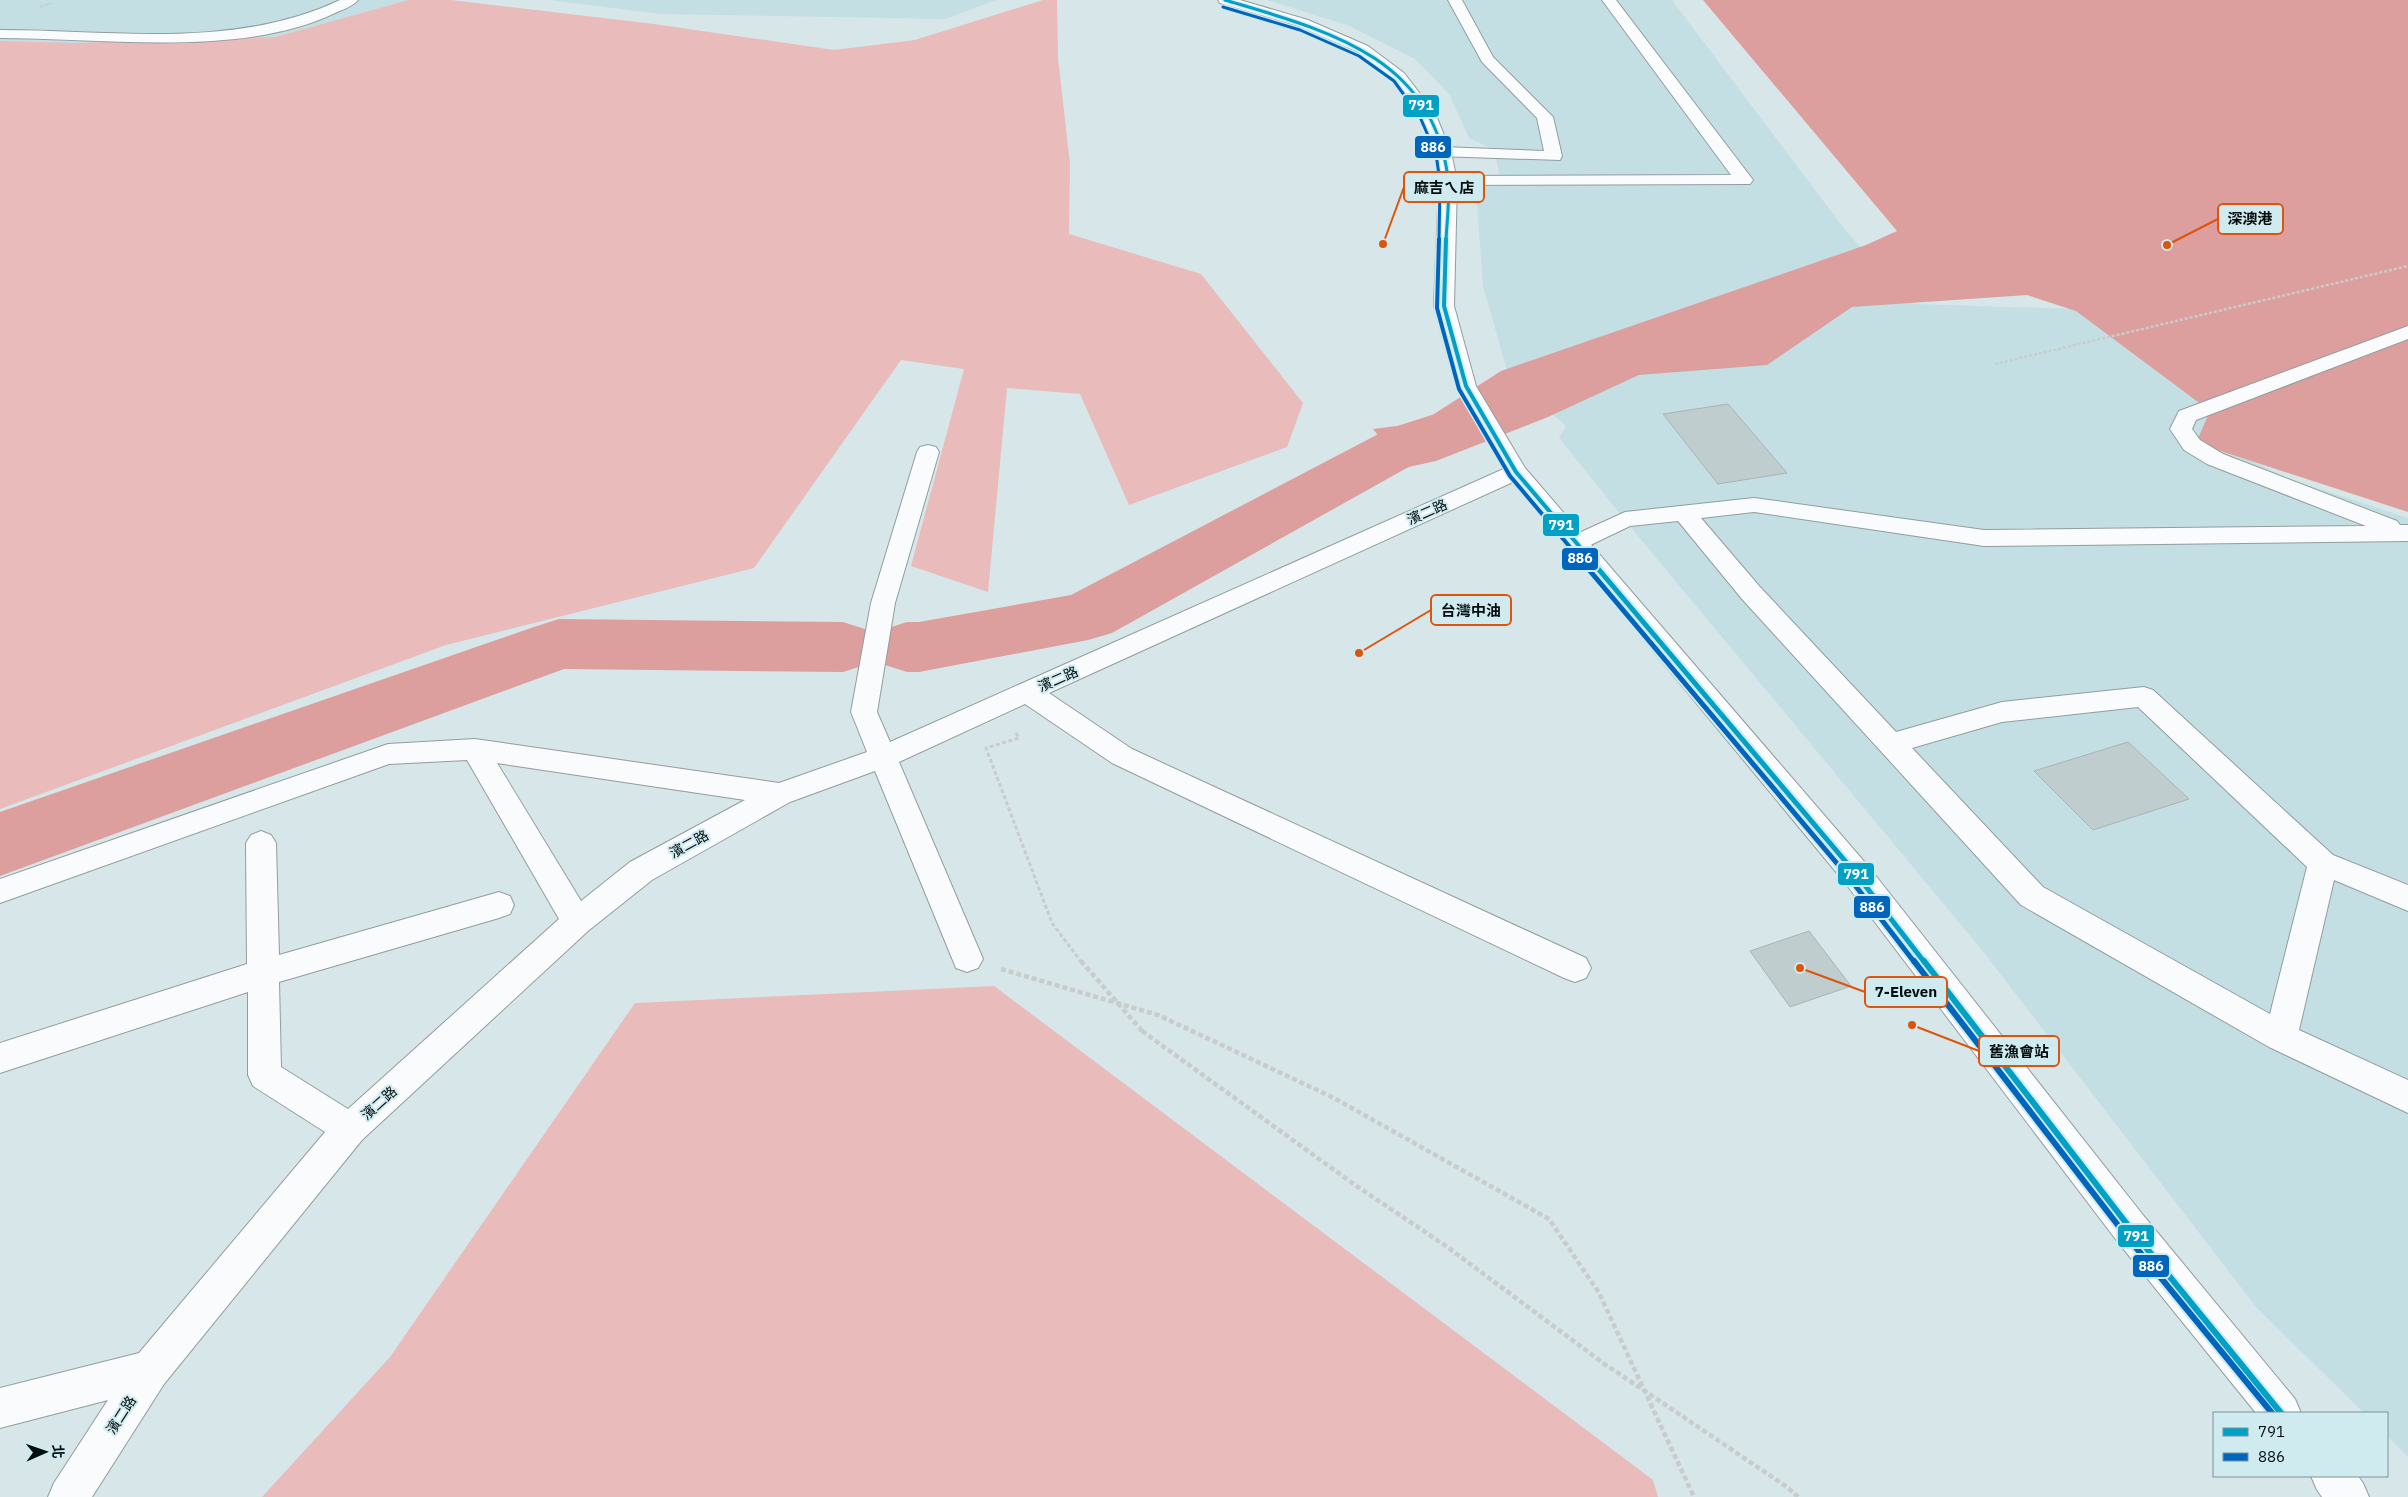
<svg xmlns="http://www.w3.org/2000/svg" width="2408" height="1497" font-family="'IBM Plex Sans','Noto Sans TC',sans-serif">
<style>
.built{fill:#c4dfe4}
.forest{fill:#e9bbba}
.water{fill:#dc9f9e}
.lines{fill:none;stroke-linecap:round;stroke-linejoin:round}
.river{fill:#dc9f9e;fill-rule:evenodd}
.building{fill:#c0cdcf;stroke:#a8b4b5}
.minor-casing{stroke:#929d9f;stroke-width:2}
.major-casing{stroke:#929d9f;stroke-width:2}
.path-far3{stroke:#c8cccd;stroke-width:2;stroke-dasharray:2.5 1;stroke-linecap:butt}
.path-far2{stroke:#c8cccd;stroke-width:2.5;stroke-dasharray:3 2;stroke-linecap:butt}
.path-far1{stroke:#c8cccd;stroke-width:3;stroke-dasharray:4 2.5;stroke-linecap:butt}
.path{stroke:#c8cccd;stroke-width:4.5;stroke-dasharray:5 3;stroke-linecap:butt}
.minor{fill:#f9fbfc;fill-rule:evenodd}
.major{fill:#f9fbfc;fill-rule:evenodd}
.path-bridge-far1{stroke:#c8cccd;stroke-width:3;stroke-dasharray:4 2.5;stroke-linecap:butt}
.path-bridge{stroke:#c8cccd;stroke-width:4.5;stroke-dasharray:5 3;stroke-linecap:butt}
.bus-1-far3-casing{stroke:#cfebf0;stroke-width:5.5}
.bus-1-far2-casing{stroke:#cfebf0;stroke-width:7}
.bus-1-far1-casing{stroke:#cfebf0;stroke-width:9}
.bus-1-casing{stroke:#cfebf0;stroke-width:10}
.bus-2-far3-casing{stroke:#cfebf0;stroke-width:5.5}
.bus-2-far2-casing{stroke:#cfebf0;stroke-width:7}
.bus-2-far1-casing{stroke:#cfebf0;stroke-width:9}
.bus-2-casing{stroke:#cfebf0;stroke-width:10}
.bus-1-far3{stroke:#00a1c4;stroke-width:3}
.bus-1-far2{stroke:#00a1c4;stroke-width:4}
.bus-1-far1{stroke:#00a1c4;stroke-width:5}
.bus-1{stroke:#00a1c4;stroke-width:6}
.bus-2-far3{stroke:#0065bd;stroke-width:3}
.bus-2-far2{stroke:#0065bd;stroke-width:4}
.bus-2-far1{stroke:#0065bd;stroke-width:5}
.bus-2{stroke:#0065bd;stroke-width:6}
.labels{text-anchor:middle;stroke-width:4;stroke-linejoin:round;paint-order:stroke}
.street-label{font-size:14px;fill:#050d0f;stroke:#cfebf0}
.leader{fill:none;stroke:#dd550c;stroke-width:2}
.callout-dot{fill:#dd550c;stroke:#cfebf0;stroke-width:2}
.callout{fill:#cfebf0;stroke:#dd550c;stroke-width:2}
.callout-label{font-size:15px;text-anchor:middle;font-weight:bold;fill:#050d0f}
.line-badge{stroke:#cfebf0;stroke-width:2}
.badge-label{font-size:14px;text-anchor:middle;font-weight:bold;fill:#fff}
</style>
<rect width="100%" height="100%" fill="#d7e6e8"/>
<g class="built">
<polygon points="0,0 414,0 271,43 0,48"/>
<polygon points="549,0 996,0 946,19 660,14"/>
<polygon points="1267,0 1672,0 1846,231 1913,304 2078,309 2215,412 2200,435 2287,478 2408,518 2408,1457 2387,1436 2387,1413 2364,1413 2256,1307 1982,950 1642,541 1559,438 1566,426 1508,374 1483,286 1476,190 1501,182 1494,150 1469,138 1449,94 1415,59 1347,25"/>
</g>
<g class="forest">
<polygon points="409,0 451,0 654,24 834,50 915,40 1043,0 1057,0 1058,58 1070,164 1069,234 1201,274 1303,403 1287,447 1129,505 1080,394 1007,388 988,592 911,566 964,369 901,360 754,568 446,645 0,809 0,41 77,43 275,37"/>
<polygon points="994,986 1653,1480 1658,1497 262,1497 390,1357 635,1003"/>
</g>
<polygon class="water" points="1703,0 2408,0 2408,512 2196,443 2210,411 2076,311 2027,295 1852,307 1767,365 1639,375 1548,417 1436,461 1404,468 1373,429 1420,423 1501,371 1866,245 1897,231"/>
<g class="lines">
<polygon class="river" points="1488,397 1509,403 1517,415 1509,427 1430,455 1112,633 1088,640 919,672 907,672 882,664 875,652 868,664 843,672 564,669 0,876 0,812 534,627 559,619 843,622 868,630 875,642 882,630 907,622 919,622 1071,595 1388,429"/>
</g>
<g class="building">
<polygon points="1728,404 1787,473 1718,484 1663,414"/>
<polygon points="2128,742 2189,799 2093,830 2034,771"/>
<polygon points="1809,931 1851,986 1790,1007 1750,951"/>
</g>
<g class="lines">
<defs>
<g id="minor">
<path d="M340,0h18c-5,6 -16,10 -23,13 -93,45 -233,25 -335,25v-8c112,0 235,20 340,-30z"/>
<polygon points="1448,0 1462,0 1493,57 1553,117 1562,156 1560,160 1437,156 1435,152 1437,148 1443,147 1544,151 1537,118 1482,62"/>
<polygon points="1602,0 1616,0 1750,176 1753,180 1750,184 1442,185 1439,181 1442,177 1448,176 1731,175"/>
<path d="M2408,326v13l-212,81 -4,9 8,11 23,14 174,67 3,4h8v16l-424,5 -230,-34 -53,6 59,69 136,145 106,-30 142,-15 9,3 180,165 75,30v26l-74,-31 -35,150 109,50v33l-139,-66 -248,-142 -279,-306 -64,-78 -48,5 -54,26 -8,-2 -4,-6 4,-6 57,-26 129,-14 230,32 382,-4 -159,-62 -23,-14 -14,-21 9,-18zM2138,707l169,160 -37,147 -227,-127 -131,-139 90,-26z"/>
<path d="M928,445l8,2 3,5 -44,151 -18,109 13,30 618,-275 8,-2 8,2 3,5 -3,5 -475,216 83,56 454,209 5,10 -5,10 -11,4 -11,-4 -452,-215 -87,-59 -126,58 84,197 -5,9 -11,4 -11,-4 -81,-197 -85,31 -138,78 -64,51 -226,209 -198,244 -72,113h-44l6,-14 54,-83 -108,28v-40l139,-35 186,-221 -72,-46 -5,-11v-83l-248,81v-30l247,-79 -1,-121 5,-8 10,-4 10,4 5,8 3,112 220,-63 11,4 4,9 -4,9 -11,4 -220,64 2,85 67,42 211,-190 -92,-159 -78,4 -389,139v-24l388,-135 87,-5 304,44 88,-31 -16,-40 20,-109 46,-151 3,-5zM497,763l248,37 -115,62 -49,39z"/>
</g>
<g id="major">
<polygon points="1218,0 1240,0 1308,20 1368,46 1404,73 1435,113 1451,152 1457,181 1454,306 1476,386 1525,468 1868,866 2143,1215 2295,1399 2301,1413 2256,1413 2117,1241 1846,884 1505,472 1456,386 1434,306 1439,181 1435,152 1419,114 1394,79 1358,52 1298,26 1220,3"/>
<polygon points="2311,1476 2358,1476 2363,1483 2369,1497 2322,1497 2317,1490"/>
</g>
</defs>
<use href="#minor" class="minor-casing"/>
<use href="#major" class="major-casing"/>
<polyline class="path-far3" points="40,7 52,3"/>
<polyline class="path-far2" points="1995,364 2408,266"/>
<polyline class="path-far1" points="1016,733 1019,738 986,748 1052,923"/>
<g class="path">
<polyline points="1001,969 1158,1015 1334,1098 1549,1219 1599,1293 1694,1497"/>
<polyline points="1142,1031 1355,1185 1446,1246 1603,1363"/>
<polyline points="1676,1412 1787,1487 1798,1497"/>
</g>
<use href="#minor" class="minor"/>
<use href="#major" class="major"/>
<polyline class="path-bridge-far1" points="1052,923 1082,963"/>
<g class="path-bridge">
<polyline points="1081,961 1142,1031"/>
<polyline points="1603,1363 1676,1412"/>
</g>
<defs>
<path id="bus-1-far3" d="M1225,0c100,30 209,56 223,179 2,20 -1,41 -2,61"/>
<polyline id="bus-1-far2" points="1446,239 1444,306 1466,386 1516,472 1585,553"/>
<polyline id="bus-1-far1" points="1584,552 1857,875 1925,963"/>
<polyline id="bus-1" points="1924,961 2130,1228 2281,1413"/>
<polyline id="bus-2-far3" points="1223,7 1300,30 1359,56 1394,81 1420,117 1436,154 1440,182 1439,240"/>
<polyline id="bus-2-far2" points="1439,239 1437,308 1459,389 1510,476 1575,553"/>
<polyline id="bus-2-far1" points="1574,552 1851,880 1915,963"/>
<polyline id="bus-2" points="1914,961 2124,1233 2272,1413"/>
</defs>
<use href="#bus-1-far3" class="bus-1-far3-casing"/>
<use href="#bus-1-far2" class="bus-1-far2-casing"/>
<use href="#bus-1-far1" class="bus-1-far1-casing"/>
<use href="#bus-1" class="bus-1-casing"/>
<use href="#bus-2-far3" class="bus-2-far3-casing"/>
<use href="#bus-2-far2" class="bus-2-far2-casing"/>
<use href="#bus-2-far1" class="bus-2-far1-casing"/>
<use href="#bus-2" class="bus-2-casing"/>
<use href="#bus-1-far3" class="bus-1-far3"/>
<use href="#bus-1-far2" class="bus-1-far2"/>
<use href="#bus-1-far1" class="bus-1-far1"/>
<use href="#bus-1" class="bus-1"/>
<use href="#bus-2-far3" class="bus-2-far3"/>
<use href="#bus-2-far2" class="bus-2-far2"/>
<use href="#bus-2-far1" class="bus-2-far1"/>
<use href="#bus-2" class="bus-2"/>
</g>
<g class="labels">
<g class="street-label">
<text transform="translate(1427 512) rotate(-24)" y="5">濱二路</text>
<text transform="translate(1058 679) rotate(-24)" y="5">濱二路</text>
<text transform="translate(689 844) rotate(-29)" y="5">濱二路</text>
<text transform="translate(379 1103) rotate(-42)" y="5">濱二路</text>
<text transform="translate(121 1415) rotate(-57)" y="5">濱二路</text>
</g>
</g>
<path class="leader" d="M1383 244L1404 187M2167 245L2218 219M1359 653L1431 610M1800 968L1865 992M1912 1025L1979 1051"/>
<g class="callout-dot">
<circle cx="1383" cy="244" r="5"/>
<circle cx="2167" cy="245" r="5"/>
<circle cx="1359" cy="653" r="5"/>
<circle cx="1800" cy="968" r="5"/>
<circle cx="1912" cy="1025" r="5"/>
</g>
<g class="callout">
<rect x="1404" y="172" width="80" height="30" rx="5"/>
<rect x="2218" y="204" width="65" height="30" rx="5"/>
<rect x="1431" y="595" width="80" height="30" rx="5"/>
<rect x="1865" y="977" width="82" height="30" rx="5"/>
<rect x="1979" y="1036" width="80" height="30" rx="5"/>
</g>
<g class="callout-label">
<text x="1444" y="193">麻吉ㄟ店</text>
<text x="2250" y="224">深澳港</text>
<text x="1471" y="616">台灣中油</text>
<text x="1906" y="997">7-Eleven</text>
<text x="2019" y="1057">舊漁會站</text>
</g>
<g class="line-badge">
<rect x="1402" y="94" width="38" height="24" rx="5" fill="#00a1c4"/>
<rect x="1414" y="135" width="38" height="24" rx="5" fill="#0065bd"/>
<rect x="1542" y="513" width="38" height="24" rx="5" fill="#00a1c4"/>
<rect x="1561" y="547" width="38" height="24" rx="5" fill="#0065bd"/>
<rect x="1837" y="862" width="38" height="24" rx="5" fill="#00a1c4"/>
<rect x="1853" y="895" width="38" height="24" rx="5" fill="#0065bd"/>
<rect x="2117" y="1224" width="38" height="24" rx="5" fill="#00a1c4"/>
<rect x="2132" y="1254" width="38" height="24" rx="5" fill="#0065bd"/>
</g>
<g class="badge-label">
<text x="1421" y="110">791</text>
<text x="1433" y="152">886</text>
<text x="1561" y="530">791</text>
<text x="1580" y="563">886</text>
<text x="1856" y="879">791</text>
<text x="1872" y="912">886</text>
<text x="2136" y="1241">791</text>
<text x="2151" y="1271">886</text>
</g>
<rect x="2213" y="1412" width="175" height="65" fill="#cfebf0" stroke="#7e9296"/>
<rect x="2223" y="1428" width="25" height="8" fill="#00a1c4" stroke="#7e9296"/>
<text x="2258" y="1437" font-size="15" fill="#050d0f">791</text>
<rect x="2223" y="1453" width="25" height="8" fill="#0065bd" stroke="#7e9296"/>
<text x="2258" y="1462" font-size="15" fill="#050d0f">886</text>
<g transform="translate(45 1452) rotate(88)" stroke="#cfebf0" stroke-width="4" paint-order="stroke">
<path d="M0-4L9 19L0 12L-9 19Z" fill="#050d0f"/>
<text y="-8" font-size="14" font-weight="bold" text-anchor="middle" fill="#050d0f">北</text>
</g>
</svg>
